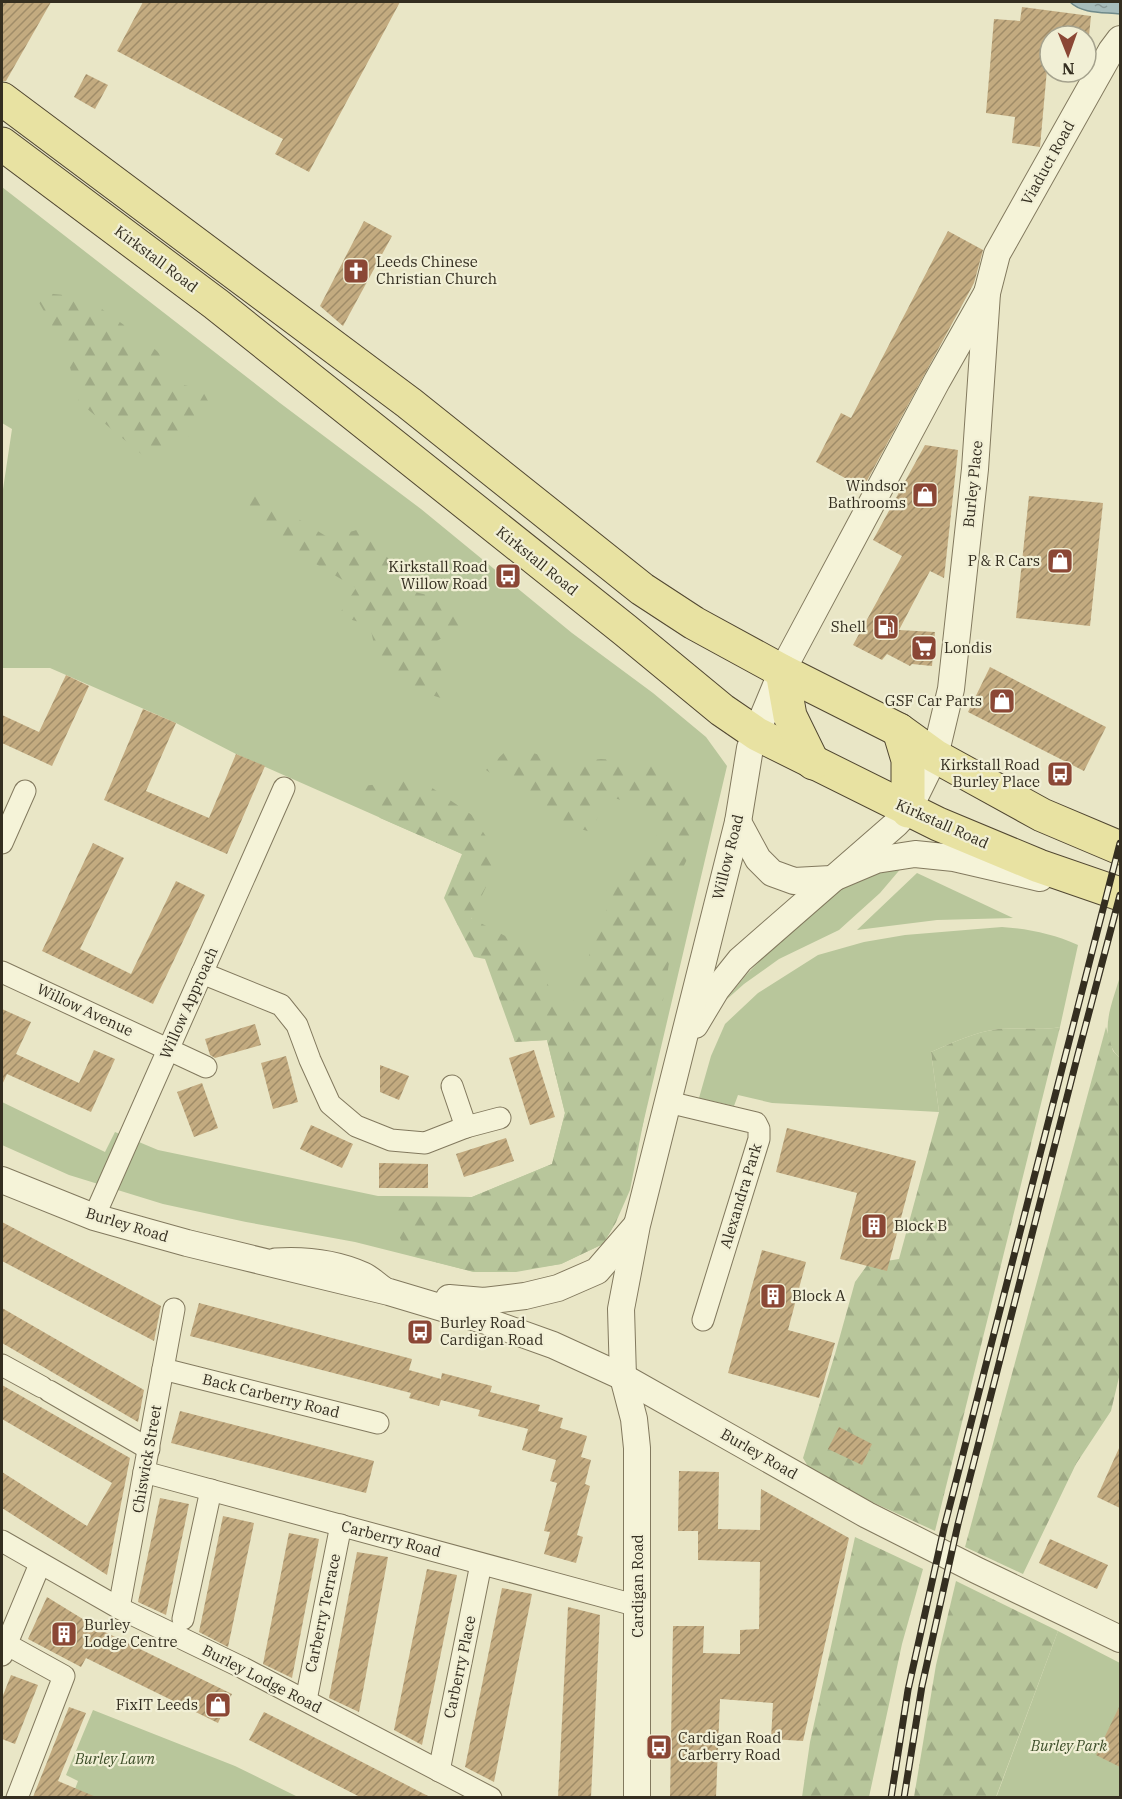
<svg xmlns="http://www.w3.org/2000/svg" width="1122" height="1799" font-family="'IBM Plex Serif',serif">
<style>
.green{fill:#b8c69b}
.forest{fill:url(#forest-firs)}
.water{fill:url(#water-ripples);stroke:#6f8a8a;stroke-width:1.5}
.building{fill:url(#building-hatch)}
.lines{fill:none;stroke-linecap:round;stroke-linejoin:round}
.minor-casing{stroke:#82795e;stroke-width:23}
.tertiary-casing{stroke:#82795e;stroke-width:28}
.primary-casing{stroke:#514731;stroke-width:35}
.minor{stroke:#f5f3d8;stroke-width:21}
.tertiary{stroke:#f5f3d8;stroke-width:26}
.primary{stroke:#e8e2a2;stroke-width:33}
.rail-casing{stroke:#342e20;stroke-width:7}
.rail{stroke:#f1efd5;stroke-width:4.5;stroke-dasharray:14;stroke-linecap:butt}
.labels{text-anchor:middle;stroke-width:4.5;stroke-linejoin:round;paint-order:stroke}
.street-label{font-size:15px;fill:#342e20;stroke:#f1efd5}
.poi-label{font-size:15px;fill:#342e20;stroke:#f1efd5;text-anchor:start}
.park-label{font-size:15px;font-style:italic;fill:#3d4e29;stroke:#f1efd5}
</style>
<defs>
<pattern id="forest-firs" width="22" height="20" patternUnits="userSpaceOnUse" patternTransform="scale(1.5)"><rect width="22" height="20" fill="#b8c69b"/><path d="M5 1l3.5 6h-7zM16 11l3.5 6h-7z" fill="#9faa85"/></pattern>
<pattern id="water-ripples" width="26" height="14" patternUnits="userSpaceOnUse" patternTransform="scale(1.5)"><rect width="26" height="14" fill="#a7bdbc"/><path d="M2 4q2-2 4 0t4 0M15 11q2-2 4 0t4 0" fill="none" stroke="#899a98"/></pattern>
<pattern id="building-hatch" width="6" height="6" patternUnits="userSpaceOnUse" patternTransform="scale(1.5)"><rect width="6" height="6" fill="#c3ab80"/><path d="M-1 1l2-2M0 6l6-6M5 7l2-2" fill="none" stroke="#9f8c68"/></pattern>
</defs>
<rect width="100%" height="100%" fill="#e9e6c6"/>
<g class="green">
<polygon points="2,187 280,403 421,509 572,633 653,693 706,737 727,766 643,1124 630,1190 616,1222 603,1244 561,1264 516,1272 474,1272 355,1242 246,1222 163,1204 69,1175 2,1145 2,1102 105,1152 115,1132 158,1150 378,1196 472,1197 552,1164 565,1113 547,1040 515,1042 485,933 464,910 469,857 236,754 176,723 50,668 2,668 2,496 12,429 2,423"/>
<polygon points="903,866 880,893 839,930 779,959 744,984 726,1000 746,975 778,942 847,883 869,873"/>
<polygon points="917,873 1013,918 937,920 857,930"/>
<path d="M1002,927c27,2 51,7 76,18l-18,82c-21,4 -41,0 -62,2 -23,3 -46,14 -67,23l8,60 -167,-9 -34,-8 -4,11 -35,-8 12,-42 14,-32 33,-31 60,-38 46,-13 41,-7z"/>
<path d="M1120,976v82c-24,-22 -7,-56 0,-82z"/>
<polygon points="1058,1631 1120,1663 1120,1797 996,1798"/>
<polygon points="93,1710 235,1766 298,1797 72,1797 78,1781 66,1775"/>
</g>
<g class="forest">
<path d="M33,292l52,5 39,28 5,16c33,7 30,8 38,39l35,10 11,20 -36,39 -32,8 -66,-55 -14,-54z"/>
<polygon points="251,490 329,538 360,529 396,566 411,591 455,602 460,627 432,644 446,683 444,699 394,683 378,665 370,625 338,616 356,588 301,555 233,503"/>
<polygon points="511,746 565,763 601,759 669,764 706,820 678,878 669,963 643,1124 616,1222 603,1244 561,1264 508,1272 474,1272 409,1255 378,1196 472,1197 552,1164 565,1113 547,1040 515,1042 485,959 474,957 444,898 462,854 380,818 355,787 419,779 472,815 500,858 471,918 532,950 566,1024 597,932 622,874 658,847 652,809 607,796 591,832 570,826 486,770"/>
<path d="M1060,1027l-125,504 -63,-29 -63,-34 -6,-10 32,-104 20,-72 13,-18 31,-5 40,-147 -8,-60c21,-9 44,-20 67,-23 21,-2 41,2 62,-2z"/>
<polygon points="1106,1027 1113,1051 1120,1058 1120,1373 1111,1411 1076,1464 1023,1574 965,1547"/>
<polygon points="855,1537 923,1569 902,1644 869,1797 802,1797 810,1742"/>
<polygon points="956,1581 1058,1631 996,1797 914,1797 936,1665"/>
</g>
<path class="water" d="M1070,2h50v12c-16,-2 -38,0 -50,-12z"/>
<g class="building">
<polygon points="2,2 51,2 6,81 2,81"/>
<polygon points="143,2 400,2 309,172 275,154 283,139 117,51"/>
<polygon points="1022,7 1091,16 1089,36 1050,36 1040,147 1012,143 1015,117 986,113 994,19 1020,21"/>
<polygon points="86,74 108,85 95,109 74,97"/>
<polygon points="364,221 392,236 343,326 320,306"/>
<polygon points="948,231 983,250 974,283 863,488 816,462 841,413 851,418"/>
<polygon points="925,445 958,450 944,578 930,571 899,630 935,632 932,666 912,664 910,666 887,654 882,660 853,645 902,556 873,540"/>
<polygon points="1029,496 1103,503 1090,626 1016,618"/>
<polygon points="990,667 1106,727 1084,771 968,712"/>
<polygon points="66,675 89,686 52,766 2,743 2,715 39,732"/>
<polygon points="143,709 176,723 146,791 209,818 236,754 265,766 227,854 104,800"/>
<polygon points="93,843 124,858 80,949 131,974 176,881 205,895 153,1004 42,951"/>
<polygon points="2,1009 31,1022 16,1054 79,1083 94,1050 115,1059 91,1112 7,1074 2,1085"/>
<polygon points="255,1024 261,1045 215,1058 210,1055 205,1039"/>
<polygon points="534,1050 555,1117 530,1125 509,1058"/>
<polygon points="286,1056 298,1102 273,1109 261,1063"/>
<polygon points="380,1065 409,1076 399,1100 380,1092"/>
<polygon points="202,1083 218,1128 194,1137 177,1092"/>
<polygon points="311,1125 353,1144 342,1168 300,1149"/>
<polygon points="787,1128 916,1161 887,1271 840,1259 857,1193 776,1172"/>
<polygon points="506,1138 514,1161 464,1177 456,1154"/>
<polygon points="379,1163 428,1164 428,1188 379,1188"/>
<polygon points="2,1222 161,1306 154,1341 2,1261"/>
<polygon points="762,1250 806,1262 788,1330 835,1343 819,1398 728,1373"/>
<polygon points="199,1303 412,1359 409,1370 441,1379 442,1373 492,1386 490,1392 540,1405 538,1411 563,1418 560,1428 587,1436 581,1457 591,1460 585,1484 590,1486 577,1535 583,1537 576,1563 544,1554 550,1532 544,1531 557,1483 550,1481 556,1460 522,1450 528,1429 478,1416 480,1410 441,1400 439,1406 409,1398 411,1393 190,1336"/>
<polygon points="2,1308 144,1390 138,1422 2,1343"/>
<polygon points="2,1385 130,1458 107,1575 2,1508 2,1472 87,1526 112,1483 2,1419"/>
<polygon points="180,1411 374,1461 366,1493 171,1443"/>
<polygon points="839,1427 872,1444 862,1465 828,1449"/>
<polygon points="1120,1446 1120,1508 1097,1497"/>
<polygon points="679,1471 719,1472 718,1529 760,1530 761,1489 849,1538 803,1741 771,1739 773,1703 720,1699 716,1797 670,1797 673,1626 704,1626 703,1653 740,1654 740,1630 759,1629 760,1562 698,1560 698,1531 678,1531"/>
<polygon points="160,1498 189,1504 166,1615 138,1602"/>
<polygon points="223,1516 254,1523 228,1647 199,1632"/>
<polygon points="289,1533 319,1539 292,1678 263,1664"/>
<polygon points="1050,1539 1108,1565 1097,1589 1039,1563"/>
<polygon points="357,1552 388,1557 359,1712 329,1698"/>
<polygon points="427,1569 457,1575 422,1745 394,1730"/>
<polygon points="502,1588 532,1594 494,1782 465,1767"/>
<polygon points="47,1597 99,1629 232,1694 218,1723 86,1658 81,1667 28,1639"/>
<polygon points="568,1607 600,1615 591,1797 558,1797"/>
<polygon points="11,1675 38,1685 15,1744 2,1739 2,1698"/>
<polygon points="1120,1705 1120,1767 1096,1755"/>
<polygon points="69,1707 86,1713 58,1781 96,1797 33,1797"/>
<polygon points="264,1712 294,1727 430,1797 360,1797 249,1740"/>
</g>
<g class="lines">
<defs>
<g id="minor">
<polyline points="2,843 25,791"/>
<polyline points="2,972 206,1067"/>
<polyline points="202,973 281,1005 297,1025 310,1060 330,1104 356,1126 391,1140 425,1143 466,1127 500,1118"/>
<polyline points="452,1086 466,1127"/>
<polyline points="668,1102 756,1123 759,1129 759,1139 703,1320"/>
<polyline points="94,1217 284,788"/>
<path d="M275,1259c30,-2 62,2 89,14 7,3 14,10 20,14"/>
<polyline points="2,1365 42,1387"/>
<polyline points="163,1369 378,1423"/>
<polyline points="49,1391 149,1449"/>
<polyline points="144,1472 638,1606"/>
<polyline points="2,1541 119,1608 243,1668 491,1798"/>
<polyline points="119,1608 174,1309"/>
<polyline points="183,1619 211,1490"/>
<polyline points="6,1644 64,1676 17,1798"/>
<polyline points="2,1655 40,1564"/>
<polyline points="306,1700 341,1525"/>
<polyline points="439,1771 481,1564"/>
</g>
<g id="tertiary">
<polyline points="738,822 758,859 772,873 794,881 831,879 876,860 915,854 954,858 1040,878"/>
<polyline points="695,1025 716,990 740,960 896,824 908,811 935,756 951,689 975,469 987,293 997,254 1111,51 1120,39"/>
<polyline points="2,1180 94,1217 187,1243 389,1292 486,1321 553,1345 623,1377 867,1515 976,1570 1120,1639"/>
<polyline points="449,1298 484,1301 525,1296 558,1288 597,1271 636,1226"/>
<polyline points="637,1798 637,1448 634,1419 623,1377 621,1309 637,1225 738,822 750,748 782,671 937,381 987,293"/>
</g>
<g id="primary">
<polyline points="2,99 409,403 642,589 694,623 782,671 899,730 935,756 1042,815 1120,848"/>
<polyline points="2,144 216,304 625,630 722,710 757,734 938,824 1039,866 1120,894"/>
<polyline points="782,671 790,716 813,763"/>
<polyline points="899,730 908,760 908,811"/>
</g>
</defs>
<use href="#minor" class="minor-casing"/>
<use href="#tertiary" class="tertiary-casing"/>
<use href="#primary" class="primary-casing"/>
<use href="#minor" class="minor"/>
<use href="#tertiary" class="tertiary"/>
<use href="#primary" class="primary"/>
<defs>
<g id="rail">
<polyline points="891,1798 908,1690 944,1528 1120,843"/>
<polyline points="904,1798 922,1686 958,1524 1077,1058 1120,895"/>
</g>
</defs>
<use href="#rail" class="rail-casing"/>
<use href="#rail" class="rail"/>
</g>
<defs>
<symbol id="church-square" viewBox="-11 -11 22 22"><rect x="-9" y="-9" width="18" height="18" rx="4" fill="#8b4735" stroke="#f1efd5"/><path d="M-1.2-6h2.4v3.5h3.3v2.4h-3.3V6h-2.4V-.1h-3.3v-2.4h3.3Z" fill="#fff"/></symbol>
<symbol id="shop-square" viewBox="-11 -11 22 22"><rect x="-9" y="-9" width="18" height="18" rx="4" fill="#8b4735" stroke="#f1efd5"/><path d="M-5-2.5h2.3a2.7 3.5 0 0 1 5.4 0H5L5.5 6h-11ZM-1.5-2.5h3a1.5 2.3 0 0 0-3 0Z" fill="#fff"/></symbol>
<symbol id="bus-square" viewBox="-11 -11 22 22"><rect x="-9" y="-9" width="18" height="18" rx="4" fill="#8b4735" stroke="#f1efd5"/><path d="M-5-6H5V4H4V6H2V4H-2V6H-4V4H-5ZM-3.5-4V0h7V-4ZM-3.5 1.2v1.5H-2V1.2ZM2 1.2v1.5H3.5V1.2Z" fill="#fff"/></symbol>
<symbol id="fuel-square" viewBox="-11 -11 22 22"><rect x="-9" y="-9" width="18" height="18" rx="4" fill="#8b4735" stroke="#f1efd5"/><path d="M-5.5-6h7V0h2V4h1.3V-2.5L3-4.5l.8-.8L6-3V5H2.5V1h-1V6h-7ZM-4.2-4.7v3.2H.2V-4.7Z" fill="#fff"/></symbol>
<symbol id="supermarket-square" viewBox="-11 -11 22 22"><rect x="-9" y="-9" width="18" height="18" rx="4" fill="#8b4735" stroke="#f1efd5"/><path d="M-6-5.5h2.5l.6 2H6L4.5 2H-2.5L-4.4-4H-6ZM-1.5 3.2a1.3 1.3 0 1 0 .1 0ZM3 3.2a1.3 1.3 0 1 0 .1 0Z" fill="#fff"/></symbol>
<symbol id="building-square" viewBox="-11 -11 22 22"><rect x="-9" y="-9" width="18" height="18" rx="4" fill="#8b4735" stroke="#f1efd5"/><path d="M-4-6H4V6H1V3H-1V6H-4ZM-2.5-4.3h1.7v1.8h-1.7ZM.8-4.3h1.7v1.8H.8ZM-2.5-1h1.7V.8h-1.7ZM.8-1h1.7V.8H.8Z" fill="#fff"/></symbol>
</defs>
<g fill-rule="evenodd">
<use href="#church-square" x="341" y="256" width="30" height="30"/>
<use href="#shop-square" x="910" y="480" width="30" height="30"/>
<use href="#shop-square" x="1045" y="546" width="30" height="30"/>
<use href="#bus-square" x="493" y="561" width="30" height="30"/>
<use href="#fuel-square" x="871" y="612" width="30" height="30"/>
<use href="#supermarket-square" x="909" y="633" width="30" height="30"/>
<use href="#shop-square" x="987" y="686" width="30" height="30"/>
<use href="#bus-square" x="1045" y="759" width="30" height="30"/>
<use href="#building-square" x="859" y="1211" width="30" height="30"/>
<use href="#building-square" x="758" y="1281" width="30" height="30"/>
<use href="#bus-square" x="405" y="1317" width="30" height="30"/>
<use href="#building-square" x="49" y="1619" width="30" height="30"/>
<use href="#shop-square" x="203" y="1690" width="30" height="30"/>
<use href="#bus-square" x="644" y="1732" width="30" height="30"/>
</g>
<g class="labels">
<g class="street-label">
<text transform="translate(1048 163) rotate(-61)" y="5">Viaduct Road</text>
<text transform="translate(156 259) rotate(37)" y="5">Kirkstall Road</text>
<text transform="translate(973 484) rotate(-84)" y="5">Burley Place</text>
<text transform="translate(537 561) rotate(39)" y="5">Kirkstall Road</text>
<text transform="translate(942 824) rotate(24)" y="5">Kirkstall Road</text>
<text transform="translate(728 857) rotate(-76)" y="5">Willow Road</text>
<text transform="translate(189 1003) rotate(-66)" y="5">Willow Approach</text>
<text transform="translate(85 1010) rotate(25)" y="5">Willow Avenue</text>
<text transform="translate(741 1196) rotate(-73)" y="5">Alexandra Park</text>
<text transform="translate(127 1225) rotate(17)" y="5">Burley Road</text>
<text transform="translate(271 1396) rotate(14)" y="5">Back Carberry Road</text>
<text transform="translate(759 1454) rotate(30)" y="5">Burley Road</text>
<text transform="translate(147 1459) rotate(-80)" y="5">Chiswick Street</text>
<text transform="translate(391 1539) rotate(15)" y="5">Carberry Road</text>
<text transform="translate(638 1586) rotate(-90)" y="5">Cardigan Road</text>
<text transform="translate(323 1613) rotate(-78)" y="5">Carberry Terrace</text>
<text transform="translate(460 1667) rotate(-78)" y="5">Carberry Place</text>
<text transform="translate(262 1679) rotate(27)" y="5">Burley Lodge Road</text>
</g>
<g class="poi-label">
<text x="376" y="267">Leeds Chinese<tspan x="376" dy="17">Christian Church</tspan></text>
<text x="906" y="491" text-anchor="end">Windsor<tspan x="906" dy="17">Bathrooms</tspan></text>
<text x="1040" y="566" text-anchor="end">P &amp; R Cars</text>
<text x="488" y="572" text-anchor="end">Kirkstall Road<tspan x="488" dy="17">Willow Road</tspan></text>
<text x="866" y="632" text-anchor="end">Shell</text>
<text x="944" y="653">Londis</text>
<text x="982" y="706" text-anchor="end">GSF Car Parts</text>
<text x="1040" y="770" text-anchor="end">Kirkstall Road<tspan x="1040" dy="17">Burley Place</tspan></text>
<text x="894" y="1231">Block B</text>
<text x="792" y="1301">Block A</text>
<text x="440" y="1328">Burley Road<tspan x="440" dy="17">Cardigan Road</tspan></text>
<text x="84" y="1630">Burley<tspan x="84" dy="17">Lodge Centre</tspan></text>
<text x="198" y="1710" text-anchor="end">FixIT Leeds</text>
<text x="678" y="1743">Cardigan Road<tspan x="678" dy="17">Carberry Road</tspan></text>
</g>
<g class="park-label">
<text x="1069" y="1751">Burley Park</text>
<text x="115" y="1764">Burley Lawn</text>
</g>
</g>
<rect width="1122" height="1799" fill="none" stroke="#342e20" stroke-width="6"/>
<g transform="translate(1068 54) rotate(179)"><circle r="28" fill="#f1efd5" stroke="#a5a28d" stroke-width="1.5"/>
<path d="M0-4.5L10 22L0 15L-10 22Z" fill="#8b4735"/>
<text y="-9" font-size="16" font-weight="bold" text-anchor="middle" fill="#342e20">N</text>
</g>
</svg>
